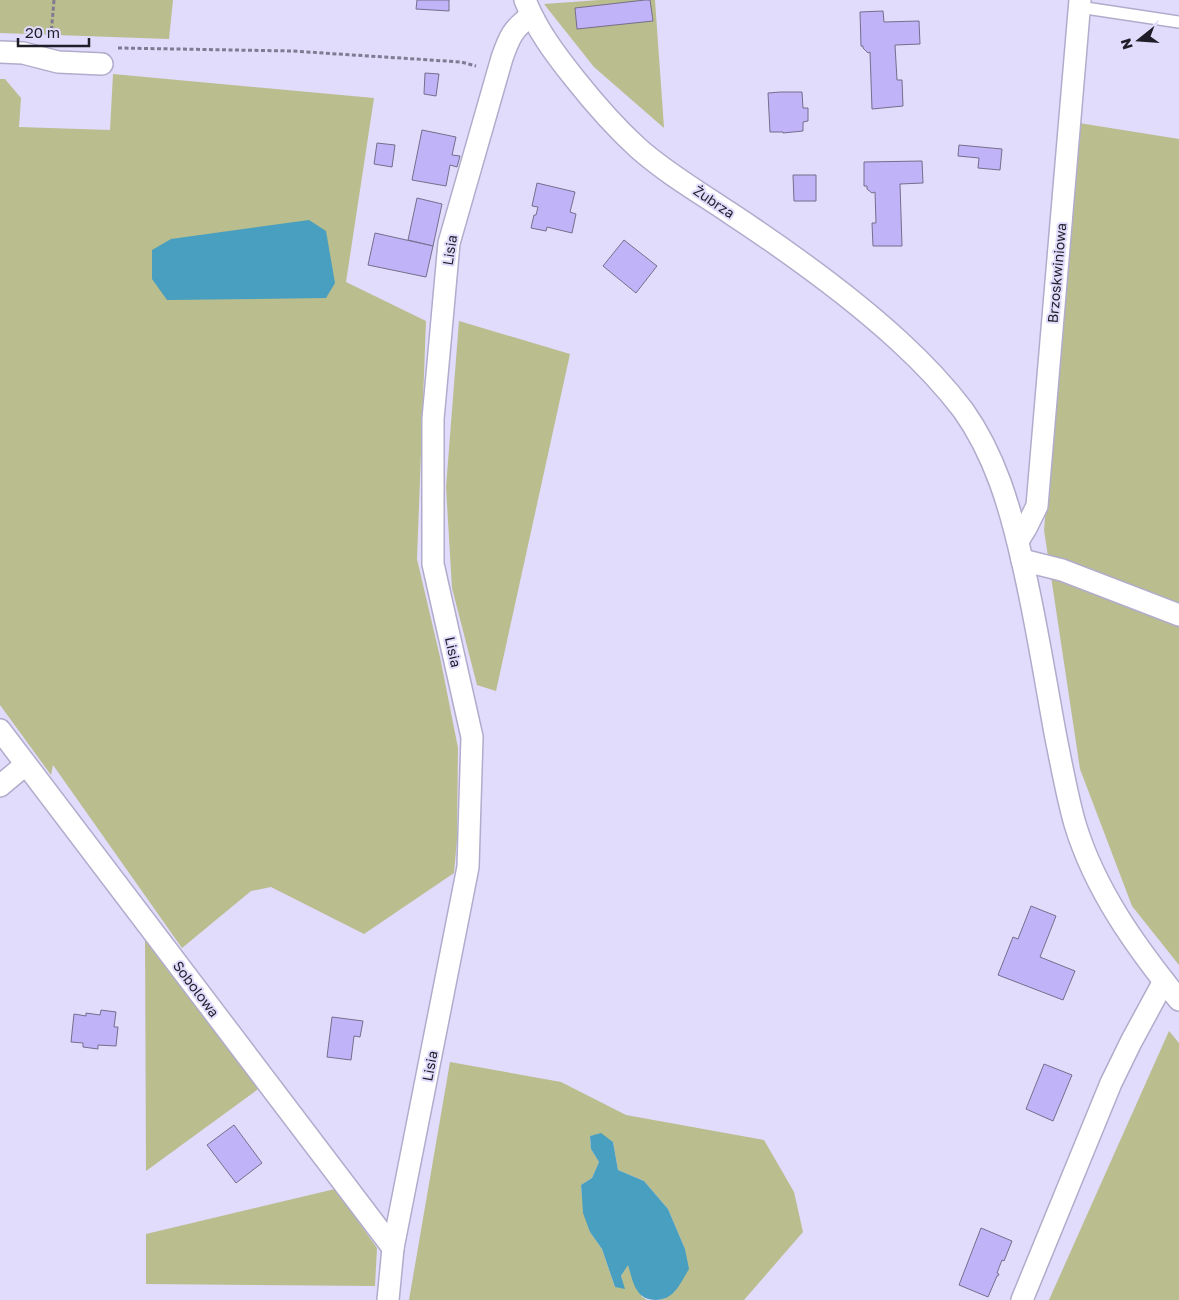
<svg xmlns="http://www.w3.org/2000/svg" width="1179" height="1300" font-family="'Golos Text',sans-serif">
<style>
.green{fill:#babd8d}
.water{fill:#489fc0}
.building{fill:#c1b3f7;stroke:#756f8c}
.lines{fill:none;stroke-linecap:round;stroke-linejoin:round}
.service-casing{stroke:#b1accb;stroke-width:14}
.minor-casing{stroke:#b1accb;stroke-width:24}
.path{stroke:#807b92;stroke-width:3;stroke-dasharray:4 2.5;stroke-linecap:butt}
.service{stroke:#fff;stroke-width:11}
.minor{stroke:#fff;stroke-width:21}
.labels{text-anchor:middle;stroke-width:4;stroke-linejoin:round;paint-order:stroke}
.street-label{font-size:14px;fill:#201d29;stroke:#e1dbfc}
</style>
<rect width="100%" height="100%" fill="#e1dbfc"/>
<g class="green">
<polygon points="0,0 173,0 169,39 0,33"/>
<polygon points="600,0 655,0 664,128 594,67 544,4"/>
<polygon points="113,74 374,98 346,282 426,321 417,559 440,657 458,748 457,839 454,873 364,934 271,887 251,891 182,948 53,765 51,775 0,705 0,79 5,79 21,98 19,127 110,130"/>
<polygon points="1079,123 1179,139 1179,965 1132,906 1080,769 1044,530"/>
<polygon points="459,321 570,354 496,691 477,685 452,588 446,487"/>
<polygon points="145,928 261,1087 146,1171"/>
<polygon points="1169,1031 1179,1043 1179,1300 1049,1300"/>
<polygon points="450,1062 561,1082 626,1115 764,1140 794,1192 803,1232 744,1300 659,1300 666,1298 685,1249 668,1209 644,1181 618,1170 613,1142 601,1134 590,1136 591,1149 599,1162 592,1178 581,1185 582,1197 590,1232 602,1249 615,1287 628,1264 642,1297 647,1300 409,1300"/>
<polygon points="335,1189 377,1248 375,1286 146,1284 146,1234"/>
</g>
<g class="water">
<polygon points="309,220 326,231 335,283 326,298 167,300 152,279 152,250 171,239"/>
<path d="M601,1133l12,9 5,28 26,11 24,28 17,40 4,20c-5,8 -9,17 -15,23 -4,5 -12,8 -18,8 -21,0 -23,-19 -28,-35l-7,11 4,13 -10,-2 -13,-38 -12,-17 -7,-19 -2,-29v1l11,-7 7,-16 -8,-13 -1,-13z"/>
</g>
<g class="building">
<polygon points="417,0 449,0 449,11 416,9"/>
<polygon points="645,0 650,0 653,21 577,29 575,8"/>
<polygon points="883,11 884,22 919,21 920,44 895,45 897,80 902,80 903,106 872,109 870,52 868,53 863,48 863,46 861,46 860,12"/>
<polygon points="425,73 439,74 436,96 424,94"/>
<polygon points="781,92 802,92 803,108 808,108 808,121 803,122 803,131 783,133 783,132 770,132 768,93"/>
<polygon points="422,130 456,137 452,155 460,156 457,167 450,165 446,186 412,180"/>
<polygon points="377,143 395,145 392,167 374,164"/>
<polygon points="959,145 1002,149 1000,170 978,168 979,158 958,156"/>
<polygon points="922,161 923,183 900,184 902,246 873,246 872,223 876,223 875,192 872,193 867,189 867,186 864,186 864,162"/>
<polygon points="793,175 816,175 816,201 794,201"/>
<polygon points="537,183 575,192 570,212 576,214 572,233 547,227 546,231 531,228 534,215 536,215 538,207 532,206"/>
<polygon points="417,198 442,204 433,246 408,240"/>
<polygon points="375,233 433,246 426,277 368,265"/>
<polygon points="624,240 657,266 636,293 603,266"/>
<polygon points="1031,906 1056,916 1040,957 1075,971 1063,1000 998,975 1013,937 1018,939"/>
<polygon points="101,1010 116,1012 114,1027 118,1027 116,1046 98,1045 98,1049 83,1047 83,1043 71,1042 74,1014 86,1016 86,1013 100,1015"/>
<polygon points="332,1017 363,1021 360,1037 354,1036 351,1060 327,1057"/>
<polygon points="1044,1064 1072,1075 1053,1121 1026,1109"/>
<polygon points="234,1125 262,1163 236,1183 207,1145"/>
<polygon points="981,1228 1012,1241 1004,1261 1002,1260 997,1273 999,1274 998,1276 997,1276 988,1297 959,1285"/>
</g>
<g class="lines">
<defs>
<polyline id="service" points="1079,7 1179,22"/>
<g id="minor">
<path d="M525,0c12,30 30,54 50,79 19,24 40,48 63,69 28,25 61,44 92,65 59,39 117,80 169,128 23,21 45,44 64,69 32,45 47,97 59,150 14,59 23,119 34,178 6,29 11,58 19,86 20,66 61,123 104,176"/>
<polyline points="0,52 23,53 58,62 102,64"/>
<polyline points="1018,541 1026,528 1037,506 1080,0"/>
<polyline points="1022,560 1062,570 1179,615"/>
<polyline points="0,730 393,1248"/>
<polyline points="0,786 25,765"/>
<path d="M388,1300l5,-52 75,-381 4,-130 -39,-173v-145l16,-176 53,-185c7,-20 11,-30 29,-42"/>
<polyline points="1022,1300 1111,1083 1131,1042 1164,981"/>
</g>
</defs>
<use href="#service" class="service-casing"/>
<use href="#minor" class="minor-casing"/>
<g class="path">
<polyline points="52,36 51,35 54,0"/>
<polyline points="118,48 292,51 461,62 476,66"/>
</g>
<use href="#service" class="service"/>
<use href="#minor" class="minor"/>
</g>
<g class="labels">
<g class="street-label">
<text transform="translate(714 202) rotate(34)" y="5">Żubrza</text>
<text transform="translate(450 250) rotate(-81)" y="5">Lisia</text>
<text transform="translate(1057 273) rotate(-85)" y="5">Brzoskwiniowa</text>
<text transform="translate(453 652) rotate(77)" y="5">Lisia</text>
<text transform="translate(196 989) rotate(53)" y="5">Sobolowa</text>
<text transform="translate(430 1066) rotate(-79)" y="5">Lisia</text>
</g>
</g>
<g transform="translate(1139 40) rotate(253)" stroke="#e1dbfc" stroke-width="4" paint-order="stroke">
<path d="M0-4L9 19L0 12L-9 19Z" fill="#201d29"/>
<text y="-8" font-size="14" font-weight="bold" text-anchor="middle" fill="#201d29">N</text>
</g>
<path d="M18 38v8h71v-8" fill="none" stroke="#201d29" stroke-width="2.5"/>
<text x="25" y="38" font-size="15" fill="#201d29" stroke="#e1dbfc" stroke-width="4" paint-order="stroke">20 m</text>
</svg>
